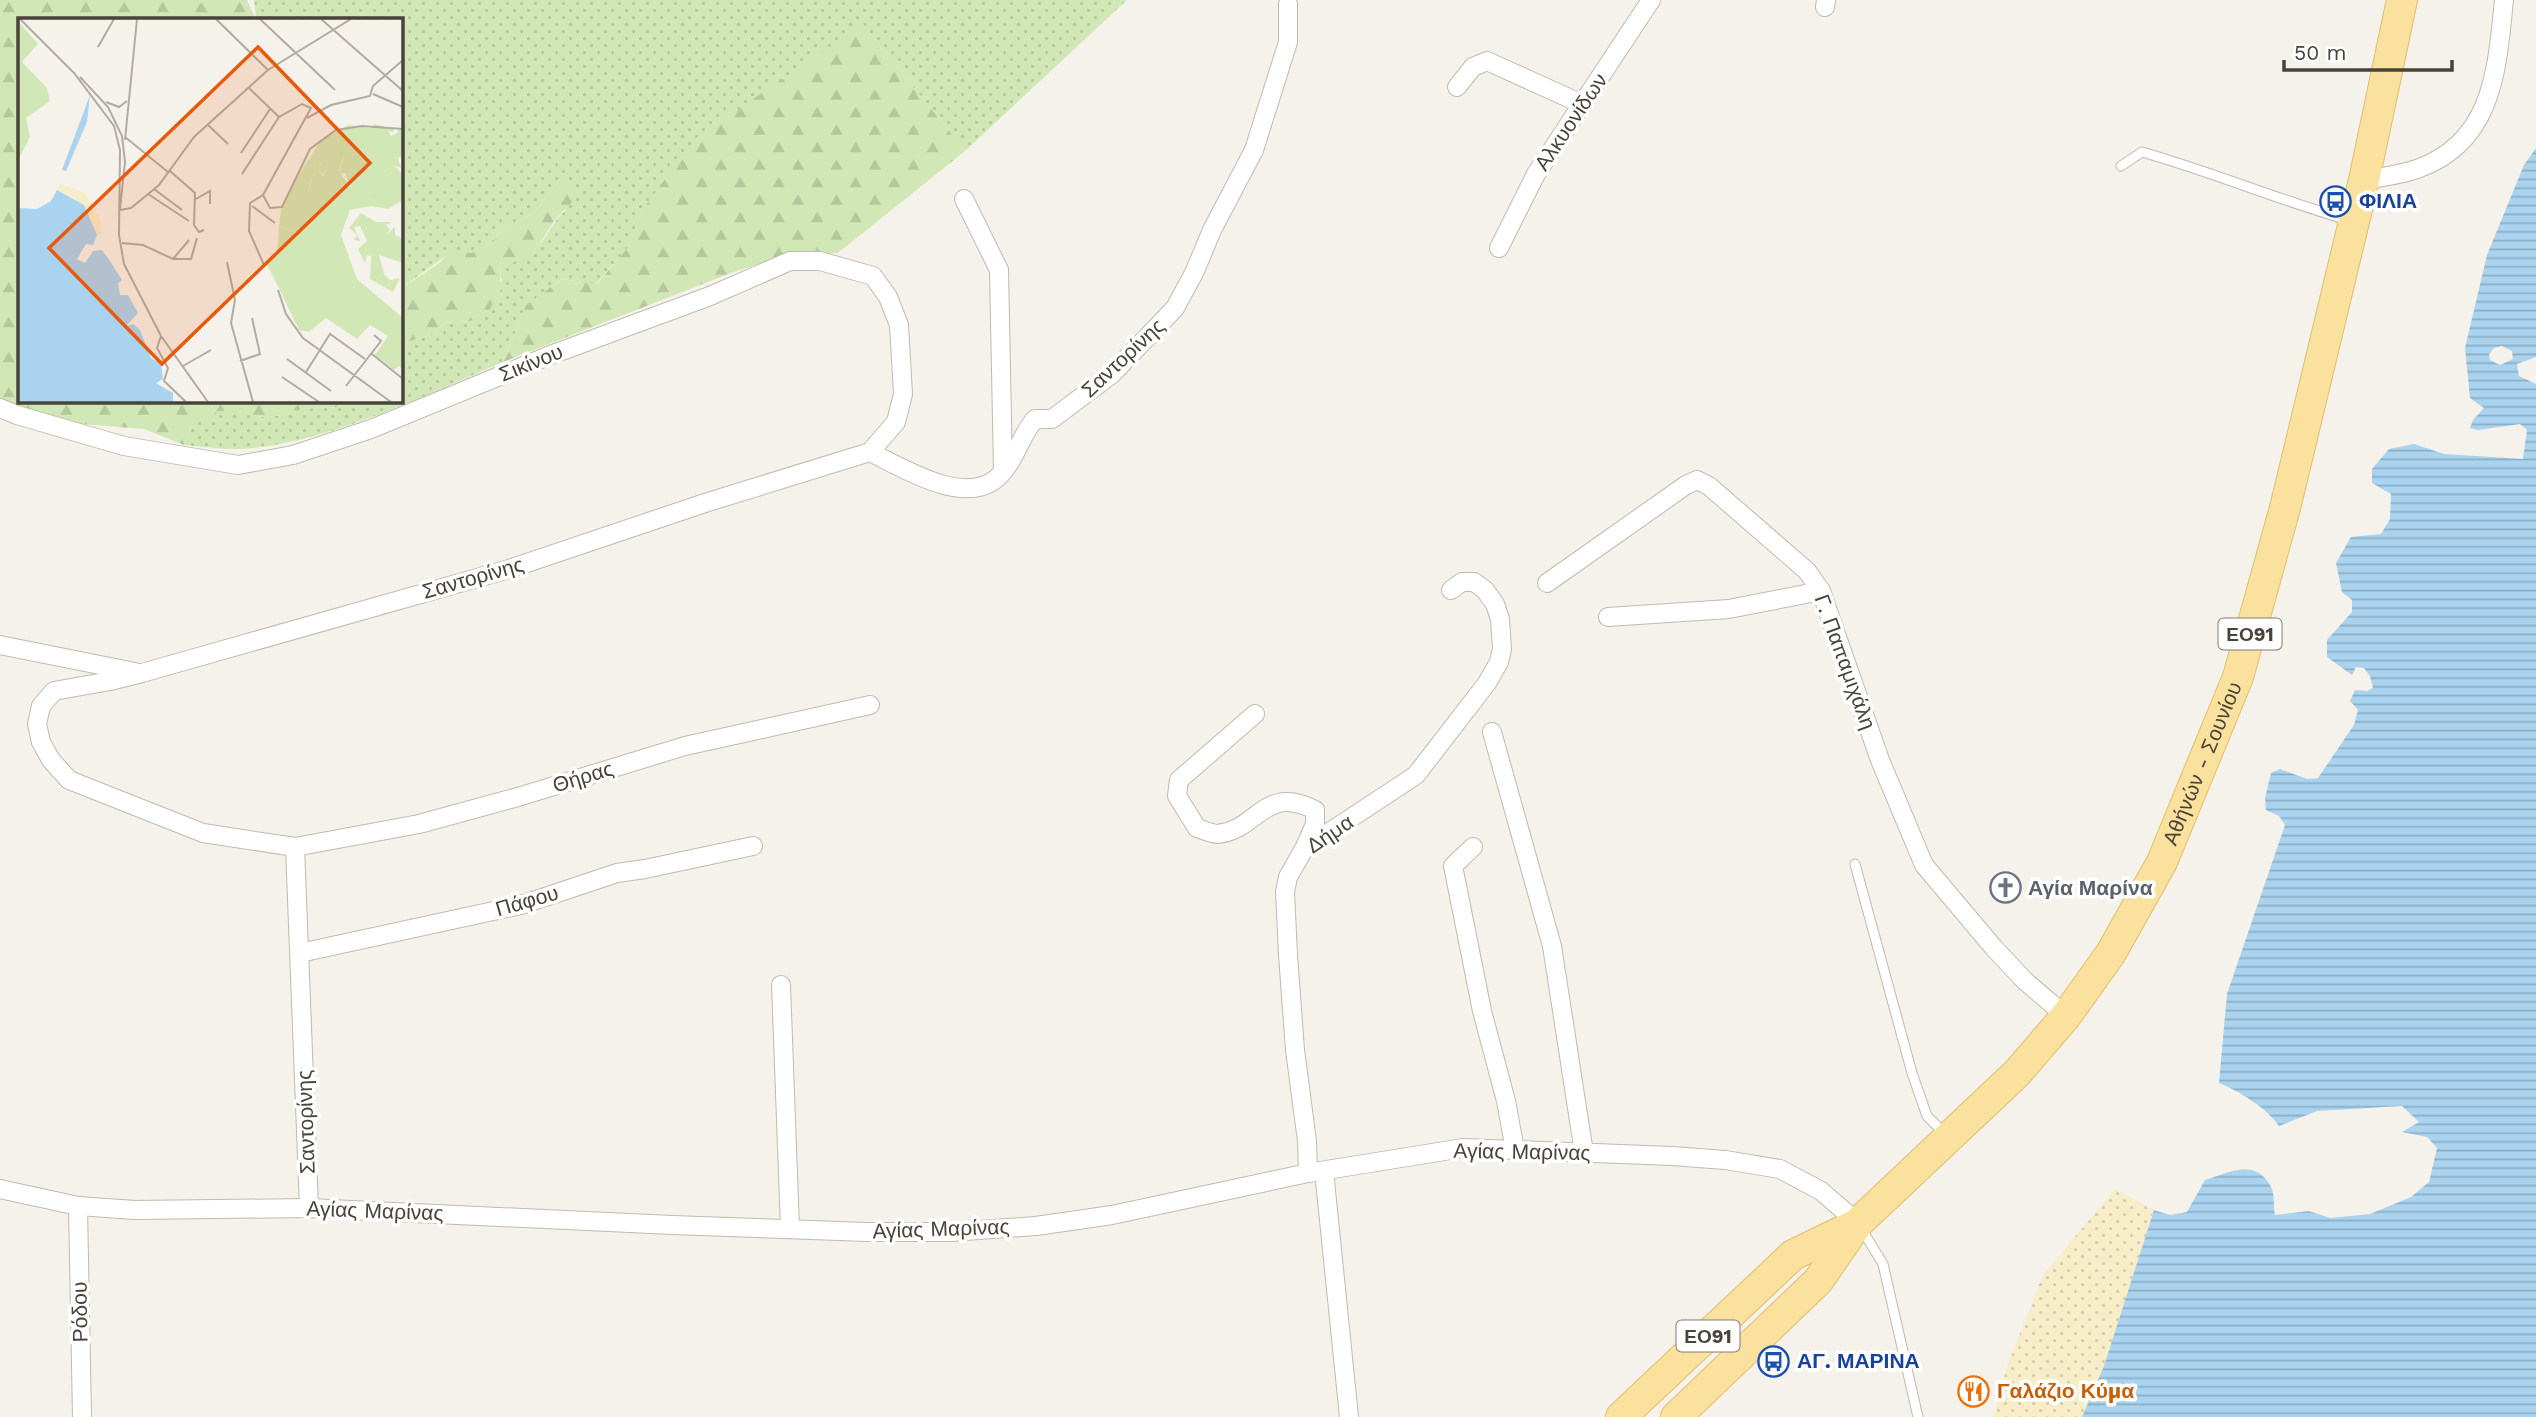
<svg xmlns="http://www.w3.org/2000/svg" width="2536" height="1417" font-family="'Work Sans',sans-serif">
<style>
.green{fill:url(#green-dots)}
.forest{fill:url(#forest-firs)}
.sand{fill:url(#sand-dots)}
.water{fill:url(#water-rules);fill-rule:evenodd}
.lines{fill:none;stroke-linecap:round;stroke-linejoin:round}
.service-casing{stroke:#c1baae;stroke-width:11}
.minor-casing{stroke:#c1baae;stroke-width:20}
.primary-casing{stroke:#e1bf6d;stroke-width:32}
.service{stroke:#fff;stroke-width:9}
.minor{stroke:#fff;stroke-width:18}
.primary{stroke:#fbe19e;stroke-width:30}
.labels{text-anchor:middle;stroke-width:7;stroke-linejoin:round;paint-order:stroke}
.shield{fill:#fff;stroke:#807b74;stroke-width:2}
.shield-label{font-size:19px;font-weight:bold;fill:#494339}
.street-label{font-size:21px;fill:#494339;stroke:#fff}
.transit-label{font-size:21px;font-weight:bold;fill:#164399;stroke:#fff;text-anchor:start}
.worship-label{font-size:21px;font-weight:bold;fill:#5b616d;stroke:#fff;text-anchor:start}
.food-label{font-size:21px;font-weight:bold;fill:#c56008;stroke:#fff;text-anchor:start}
.inset-road{fill:none;stroke:#b0aca4;stroke-width:2}
.view{fill:#e8590c;fill-opacity:0.15;stroke:#e8590c;stroke-width:3.5}
.inset-edge{fill:none;stroke:#494339;stroke-width:3.5}
</style>
<defs>
<pattern id="green-dots" width="8" height="8" patternUnits="userSpaceOnUse" patternTransform="scale(1.75)"><rect width="8" height="8" fill="#d1e8b6"/><path d="M2 2h.1M6 6h.1" fill="none" stroke="#b5c89d" stroke-width="1.8" stroke-linecap="round"/></pattern>
<pattern id="forest-firs" width="22" height="20" patternUnits="userSpaceOnUse" patternTransform="scale(1.75)"><rect width="22" height="20" fill="#d1e8b6"/><path d="M5 1l3.5 6h-7zM16 11l3.5 6h-7z" fill="#b5c89d"/></pattern>
<pattern id="sand-dots" width="8" height="8" patternUnits="userSpaceOnUse" patternTransform="scale(1.75)"><rect width="8" height="8" fill="#f7edc9"/><path d="M2 2h.1M6 6h.1" fill="none" stroke="#d5ccad" stroke-width="1.8" stroke-linecap="round"/></pattern>
<pattern id="water-rules" width="6" height="5" patternUnits="userSpaceOnUse" patternTransform="scale(1.75)"><rect width="6" height="5" fill="#aad3ef"/><path d="M0 2.5h6" fill="none" stroke="#8cadc3"/></pattern>
</defs>
<rect width="100%" height="100%" fill="#f5f2eb"/>
<path class="green" d="M254,0h873l-162,151 -102,-127 -221,186 -13,36 -33,38 -34,-5 -36,26 -23,57c-75,32 -168,77 -249,86 -24,3 -47,-1 -70,-3l9,-23 24,-11h28l8,5 17,1 17,-3 11,-5 38,-2 16,-6h49v-57l26,-8 19,-13 25,-2 31,-41 -2,-11c13,-8 29,-12 39,-24 11,-12 13,-23 27,-35l-9,-27 -24,31 -30,13 -10,15 -22,11 -9,-2 -19,7 -42,30v-269h-147l2,-2z"/>
<g class="forest">
<polygon points="0,0 247,0 254,15 252,19 19,19 19,401 352,401 336,407 299,409 287,414 270,417 253,416 245,411 217,411 214,418 193,422 184,445 144,429 56,422 0,400"/>
<polygon points="863,24 965,151 838,253 791,254 731,273 503,362 526,305 562,279 597,284 629,246 642,210 697,137"/>
<polygon points="557,183 567,183 574,189 575,199 554,221 539,245 530,254 500,269 501,290 490,309 483,316 471,321 446,323 427,336 401,344 401,288 438,264 449,253 462,251 471,253 493,242 503,227 533,214"/>
</g>
<polygon class="sand" points="2115,1189 2154,1210 2104,1366 2082,1417 1993,1417 2008,1364 2043,1275"/>
<path class="water" d="M2536,148v209l-19,7 2,12 17,8v1033h-454l22,-51 50,-156 16,5 17,-3 18,-32c23,-7 51,-23 66,7 4,7 2,20 4,28l34,-4 21,7 40,-4 41,-17 18,-15 8,-34 -10,-11 -25,-5 17,-10 -17,-16 -85,5 -38,15c-11,-17 -40,-35 -60,-43l8,-89 58,-169 -6,-9 -13,-6 -1,-12 6,-25 9,-4 27,10 11,-1 36,-53 4,-15 -8,-9 5,-11 12,1 6,-3 -3,-12 -6,-8 -8,-1 -4,8 -25,-18v-17l25,-28v-12l-10,-8 -6,-29 15,-26 30,-3 9,-15 1,-25 -19,-11v-14l17,-20 25,-5 30,10 79,5 4,-29 -7,-6 -42,6 -8,-2 3,-8 11,-12 -14,-10 -5,-50 22,-93 37,-90zM2502,346l10,5 1,8 -13,6 -10,-5 -1,-6 5,-6z"/>
<g class="lines">
<defs>
<g id="service">
<path d="M2121,166l21,-14c70,20 137,48 206,68"/>
<polyline points="1855,864 1912,1073 1927,1116 1946,1135"/>
<polyline points="1861,1228 1883,1264 1918,1417"/>
</g>
<g id="minor">
<polyline points="1825,7 1826,0"/>
<polyline points="1457,87 1473,67 1487,61 1582,104"/>
<path d="M2364,180c18,-3 36,-5 53,-11 77,-27 80,-101 87,-169"/>
<polyline points="964,199 999,270 1003,470"/>
<polyline points="1499,248 1536,174 1651,0"/>
<polyline points="0,408 17,415 124,446 238,465 293,455 371,429 548,356 710,296 790,261 820,261 873,276 888,297 899,325 903,394 896,422 870,452"/>
<polyline points="1547,583 1686,485 1697,480 1709,486 1807,571 1821,591 1880,760 1924,865 1994,948 2025,981 2066,1016"/>
<polyline points="1608,617 1729,609 1821,591"/>
<polyline points="0,645 135,672"/>
<path d="M1255,714l-76,66 -2,16 20,32c6,2 15,6 21,6 41,-5 46,-50 97,-24v14l-11,25"/>
<polyline points="1492,732 1552,946 1584,1153"/>
<polyline points="295,847 419,824 518,797 685,746 870,705"/>
<polyline points="1473,847 1453,866 1482,1011 1506,1101 1515,1150"/>
<polyline points="300,953 521,905 617,873 645,869 753,846"/>
<polyline points="781,985 790,1228"/>
<polyline points="1324,1171 1349,1417"/>
<polyline points="1308,1173 1307,1141 1295,1050 1288,955 1285,892 1288,877 1304,849 1416,775 1487,683 1499,662 1502,649 1500,619 1495,604 1485,590 1474,582 1462,582 1451,590"/>
<polyline points="0,1189 78,1206 135,1210 309,1208 672,1225 867,1232 951,1232 1036,1226 1112,1215 1308,1173 1463,1148 1672,1156 1725,1160 1780,1169 1821,1191 1858,1223"/>
<polyline points="78,1206 82,1417"/>
<path d="M309,1208l-14,-361 -92,-14 -134,-53 -18,-20 -10,-18 -4,-18 4,-18 13,-15 56,-10 32,-8 367,-104 199,-67 162,-50c31,15 94,55 127,26 18,-16 23,-42 38,-59h17l60,-45 63,-66 19,-35 18,-43 42,-80 34,-108v-38"/>
</g>
<g id="primary">
<polyline points="1621,1417 1793,1255 1857,1224"/>
<path id="s1" d="M1676,1417l142,-136 40,-58 159,-150 49,-57 45,-63 51,-91 76,-185 47,-169 79,-328 38,-180"/>
</g>
</defs>
<use href="#service" class="service-casing"/>
<use href="#minor" class="minor-casing"/>
<use href="#primary" class="primary-casing"/>
<use href="#service" class="service"/>
<use href="#minor" class="minor"/>
<use href="#primary" class="primary"/>
</g>
<defs>
<symbol id="bus-ring" viewBox="-11 -11 22 22"><circle r="9.5" fill="#fff" stroke="#1a4fb4" stroke-width="1.5"/><path d="M-5-6H5V4H4V6H2V4H-2V6H-4V4H-5ZM-3.5-4V0h7V-4ZM-3.5 1.2v1.5H-2V1.2ZM2 1.2v1.5H3.5V1.2Z" fill="#1a4fb4"/></symbol>
<symbol id="church-ring" viewBox="-11 -11 22 22"><circle r="9.5" fill="#fff" stroke="#6b7280" stroke-width="1.5"/><path d="M-1.2-6h2.4v3.5h3.3v2.4h-3.3V6h-2.4V-.1h-3.3v-2.4h3.3Z" fill="#6b7280"/></symbol>
<symbol id="restaurant-ring" viewBox="-11 -11 22 22"><circle r="9.5" fill="#fff" stroke="#e8710a" stroke-width="1.5"/><path d="M-5-6h1v4h1v-4h1v4h1v-4h1v5L-1.5 .5V6h-2V.5L-5-1ZM5-6V6H3V1.5H1.5Q1.5-4 5-6Z" fill="#e8710a"/></symbol>
</defs>
<g fill-rule="evenodd">
<use href="#bus-ring" x="2318" y="184" width="35" height="35"/>
<use href="#church-ring" x="1988" y="870" width="35" height="35"/>
<use href="#bus-ring" x="1756" y="1344" width="35" height="35"/>
<use href="#restaurant-ring" x="1956" y="1374" width="35" height="35"/>
</g>
<g class="labels">
<g class="shield">
<rect x="2218.5" y="618.5" width="63" height="31" rx="5"/>
<rect x="1676.5" y="1320.5" width="63" height="31" rx="5"/>
</g>
<g class="shield-label">
<text x="2250" y="641">ΕΟ91</text>
<text x="1708" y="1343">ΕΟ91</text>
</g>
<g class="street-label">
<text transform="translate(1571 122) rotate(-56)" y="7">Αλκυονίδων</text>
<text transform="translate(1123 358) rotate(-43)" y="7">Σαντορίνης</text>
<text transform="translate(531 363) rotate(-22)" y="7">Σικίνου</text>
<text transform="translate(473 578) rotate(-16)" y="7">Σαντορίνης</text>
<text transform="translate(1845 662) rotate(70)" y="7">Γ. Παπαμιχάλη</text>
<text dy="7" stroke="none"><textPath href="#s1" startOffset="849">Αθήνών - Σουνίου</textPath></text>
<text transform="translate(583 777) rotate(-17)" y="7">Θήρας</text>
<text transform="translate(1330 834) rotate(-34)" y="7">Δήμα</text>
<text transform="translate(527 901) rotate(-16)" y="7">Πάφου</text>
<text transform="translate(306 1122) rotate(-92)" y="7">Σαντορίνης</text>
<text transform="translate(1522 1152) rotate(1)" y="7">Αγίας Μαρίνας</text>
<text transform="translate(375 1211) rotate(2)" y="7">Αγίας Μαρίνας</text>
<text transform="translate(941 1229) rotate(-2)" y="7">Αγίας Μαρίνας</text>
<text transform="translate(80 1312) rotate(-91)" y="7">Ρόδου</text>
</g>
<g class="transit-label">
<text x="2359" y="208">ΦΙΛΙΑ</text>
<text x="1797" y="1368">ΑΓ. ΜΑΡΙΝΑ</text>
</g>
<g class="worship-label">
<text x="2028" y="895">Αγία Μαρίνα</text>
</g>
<g class="food-label">
<text x="1997" y="1398">Γαλάζιο Κύμα</text>
</g>
</g>
<g transform="translate(18 18)">
<rect width="385" height="385" fill="#f5f2eb"/>
<path d="M0,3l20,23 -16,18 25,26 3,13 -24,17 4,19 -12,23zM302,123l-11,19v28l6,-19 9,7 2,-5 -7,-3 3,-9 17,-10 5,7 -5,16 17,22 6,-5 8,4 5,-17 20,-10 8,9v25l-15,9 -17,-3 -21,4 -9,25 16,44 46,39v51l-4,-3 -5,4 -19,-15 13,-19 -18,-11 -13,14 -31,-21 -17,14 -10,-2 -32,-66 10,-9 2,-28 18,3 3,-57z" fill="#d1e8b6"/>
<path d="M357,106l18,5 1,4 -6,-3 3,6 6,-3 2,-5 4,2v26l-5,2 3,10 -6,-2 -20,10 2,10 -8,7 -7,-4v5h-8l-9,-21 -6,1 5,-17 -7,-7 -16,11 -2,7 6,2v5l-10,-5 -8,22 2,-31 11,-20 28,-16 22,3zM282,155l2,34 -5,23 -18,-3 2,-18zM343,195l15,9h16l-6,3 4,4 -4,6 9,-8v8l8,4v24l-24,-8 5,19 6,6 10,-2 -7,14 -23,-13 1,-23 -4,-1 -2,8 -7,-14 9,-8 -7,-15 -6,1 6,14 -6,-1 3,-5 -8,-7z" fill="#d1e8b6"/>
<path d="M43,166l24,9 16,28 1,12 -5,2 -21,-37 -19,-8z" fill="#f7edc9"/>
<path d="M72,77l-3,27 -21,49 -4,-1zM39,172l27,15 13,30 -4,10 -7,-1 -9,15 8,4 8,-12 9,-1 6,8 14,22 -4,3 2,12h8l10,18 -12,13 7,-2 7,6 11,28 10,6 2,15 -7,4 17,10v9h-155v-194l19,1 14,-8z" fill="#aad3ef"/>
<path class="inset-road" d="M2,1l54,54 40,53 6,24 -1,85 5,29 37,72 47,66M198,1l52,51M242,1l75,71M303,1l82,72M80,29l16,-28M62,59l28,30 14,29 3,26 -5,47M231,70l30,29 23,-13 9,4 -48,87 -13,8 -1,28 15,34M355,76l30,13M88,84l13,5 8,-6M289,100l24,-13 39,-9 3,-10 30,-26M190,107l20,19M107,119l43,35M107,122l12,-121M223,135l29,-44M152,153l25,22 -1,32 5,7 5,-2M224,156l37,-57M136,171l28,21M130,176l41,27M245,177l7,13 12,-1 28,-58 26,-19 26,-4 41,3M178,181l14,-8v13M234,188l23,17M102,192l11,-2 28,-23 35,-48 74,-67 83,-51M104,225l21,2 30,14h18l6,-21M155,241l16,-19M209,244l8,38 -4,23 22,79M260,272l8,24 17,24 88,64M143,318l-4,12 11,20 -4,13 22,21M354,336l31,25M269,341l44,32M222,343l20,-7 -8,-36M165,348l28,-16M288,354l24,-38 35,25M264,359l37,25M328,368l35,-45 -7,-6"/>
<path class="view" d="M240,29l112,116 -208,201 -113,-116z"/>
<rect width="385" height="385" class="inset-edge"/>
</g>
<path d="M2284 60v10h168v-10" fill="none" stroke="#494339" stroke-width="3.5"/>
<text x="2294" y="60" font-size="21" fill="#494339" stroke="#ffffff" stroke-width="5" paint-order="stroke">50 m</text>
</svg>
